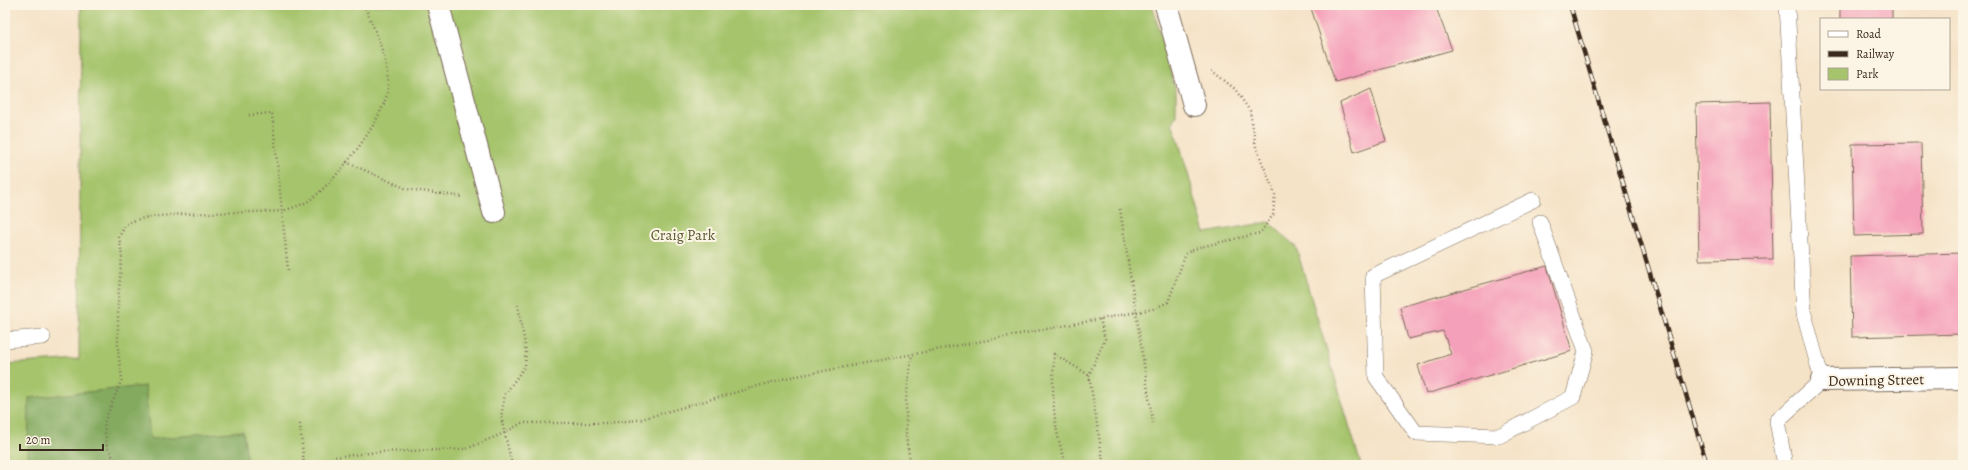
<svg xmlns="http://www.w3.org/2000/svg" width="1968" height="470" font-family="Alegreya,serif">
<style>
.green{fill:#a5c46c;stroke:#707745}
.forest{fill:#84aa60;stroke:#606a3f}
.building{fill:#f5a0ba}
.lines{fill:none;stroke-linecap:round;stroke-linejoin:round}
.service-casing{stroke:#7c6b5a;stroke-width:16}
.minor-casing{stroke:#7c6b5a;stroke-width:24}
.path{stroke:#7c6b5a;stroke-width:2.5;stroke-dasharray:1 3;stroke-linecap:butt}
.service{stroke:#fff;stroke-width:15}
.minor{stroke:#fff;stroke-width:22}
.rail-casing{stroke:#3b2a1e;stroke-width:4.5}
.rail{stroke:#fcf5e5;stroke-width:3;stroke-dasharray:9;stroke-linecap:butt}
.labels{text-anchor:middle;stroke-width:4;stroke-linejoin:round;paint-order:stroke}
.park-label{font-size:15px;fill:#5b5835;stroke:#fcf5e5}
.street-label{font-size:15px;fill:#3b2a1e;stroke:#fcf5e5}
</style>
<rect width="100%" height="100%" fill="#fcf5e5"/>
<filter id="ink" filterUnits="userSpaceOnUse"><feTurbulence type="fractalNoise" baseFrequency=".025" numOctaves="2"/><feDisplacementMap in="SourceGraphic" scale="8" xChannelSelector="R" yChannelSelector="G"/><feConvolveMatrix kernelMatrix="1 2 1 2 8 2 1 2 1" color-interpolation-filters="sRGB"/></filter>
<filter id="wash" filterUnits="userSpaceOnUse"><feTurbulence type="fractalNoise" baseFrequency=".012" numOctaves="4" result="noise"/><feDisplacementMap in="SourceGraphic" scale="16" xChannelSelector="R" yChannelSelector="G"/><feGaussianBlur stdDeviation="0.9" result="paint"/><feColorMatrix in="noise" values="0 0 0 0 0 0 0 0 0 0 0 0 0 0 0 0 0 1.4 0 .05"/><feComposite in="paint" operator="in"/></filter>
<g filter="url(#wash)">
<rect width="100%" height="100%" fill="#f5e3c8"/>
<polygon class="green" points="81,5 1152,5 1176,92 1176,116 1172,123 1178,139 1205,233 1269,222 1296,247 1361,465 7,465 5,364 79,359"/>
<polygon class="forest" points="145,386 150,439 243,431 248,465 28,465 29,398"/>
<g id="blocks">
<g class="building">
<polygon points="1310,5 1435,5 1452,50 1335,82"/>
<rect x="1840" y="5" width="52" height="14"/>
<polygon points="1371,89 1386,141 1354,152 1340,103"/>
<polygon points="1770,102 1773,259 1699,260 1696,104"/>
<polygon points="1921,143 1923,234 1854,236 1852,144"/>
<polygon points="1963,253 1963,334 1852,337 1850,256"/>
<polygon points="1547,266 1572,351 1426,394 1418,365 1451,354 1443,331 1408,339 1400,307"/>
</g>
</g>
</g>
<g filter="url(#ink)">
<use href="#blocks" fill-opacity="0" stroke="#7c6b5a" stroke-width="1"/>
<g class="lines">
<defs>
<g id="service">
<polyline points="1533,200 1373,276 1376,377 1416,433 1499,436 1573,397 1586,351 1540,222"/>
<polyline points="5,340 43,337"/>
<polyline points="1785,465 1777,421 1822,380 1804,314 1787,5"/>
</g>
<g id="minor">
<polyline points="438,5 494,212"/>
<polyline points="1166,5 1194,105"/>
<polyline points="1822,380 1963,378"/>
</g>
</defs>
<use href="#service" class="service-casing"/>
<use href="#minor" class="minor-casing"/>
<g class="path">
<polyline points="249,115 272,113 288,270"/>
<polyline points="346,162 407,189 463,197"/>
<polyline points="1120,209 1153,423"/>
<polyline points="1100,319 1105,339 1089,375 1103,461 1101,465"/>
<polyline points="300,424 304,465"/>
<path d="M120,465l-4,-3 -9,-15 -3,-24 18,-44 -4,-28v-50l4,-46 -3,-18c2,-4 5,-10 8,-13 13,-13 130,-11 155,-13 10,-3 25,-7 33,-15 23,-19 72,-79 73,-110 0,-28 -13,-56 -24,-81"/>
<polyline points="317,465 334,457 379,452 466,449 504,433 522,423 606,423 638,420 786,378 1153,309 1168,302 1186,253 1200,247 1260,233 1273,215 1275,194 1256,147 1250,111 1235,89 1211,70"/>
<polyline points="512,465 501,417 505,394 525,366 526,351 518,305"/>
<polyline points="911,465 906,438 906,400 912,354"/>
<path d="M1067,465c-15,-35 -15,-74 -13,-111l35,21"/>
</g>
<use href="#service" class="service"/>
<use href="#minor" class="minor"/>
<defs>
<polyline id="rail" points="1570,5 1707,465"/>
</defs>
<use href="#rail" class="rail-casing"/>
<use href="#rail" class="rail"/>
</g>
</g>
<g class="labels">
<g class="park-label">
<text x="683" y="240">Craig Park</text>
</g>
<g class="street-label">
<text transform="translate(1876 380) rotate(-1)" y="5">Downing Street</text>
</g>
</g>
<rect width="1968" height="470" fill="none" stroke="#fcf5e5" stroke-width="20"/>
<rect x="1820" y="18" width="130" height="72" fill="#fcf5e5" stroke="#afa495"/>
<rect x="1828" y="31" width="20" height="6" fill="#ffffff" stroke="#afa495"/>
<text x="1856" y="38" font-size="12" fill="#3b2a1e">Road</text>
<rect x="1828" y="51" width="20" height="6" fill="#3b2a1e" stroke="#afa495"/>
<text x="1856" y="58" font-size="12" fill="#3b2a1e">Railway</text>
<rect x="1828" y="68" width="20" height="12" fill="#a5c46c" stroke="#afa495"/>
<text x="1856" y="78" font-size="12" fill="#3b2a1e">Park</text>
<path d="M20 444v6h83v-6" fill="none" stroke="#3b2a1e" stroke-width="2"/>
<text x="26" y="444" font-size="12" fill="#3b2a1e" stroke="#fcf5e5" stroke-width="3" paint-order="stroke">20 m</text>
</svg>
